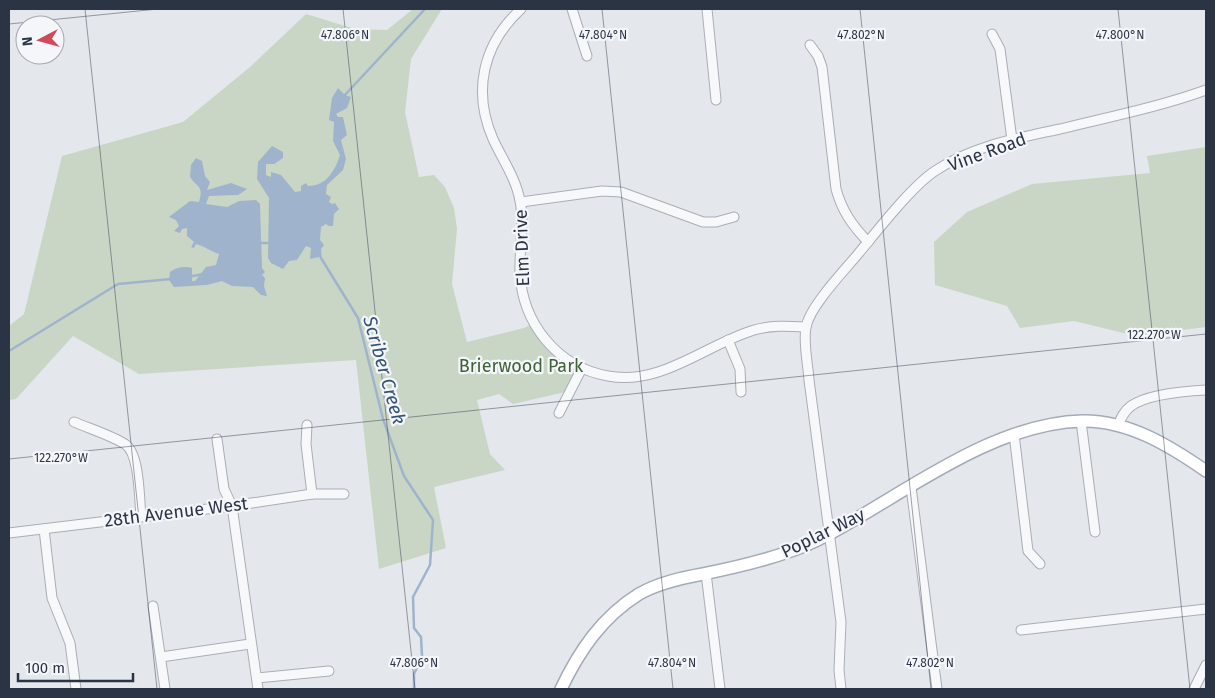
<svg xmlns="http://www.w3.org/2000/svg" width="1215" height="698" font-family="'Fira Sans',sans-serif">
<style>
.green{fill:#c9d6c5}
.water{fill:#9fb4cc}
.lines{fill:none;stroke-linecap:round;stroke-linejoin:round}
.stream{stroke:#9fb4cc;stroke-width:2.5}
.minor-casing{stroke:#a9aeb7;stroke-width:11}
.major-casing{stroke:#a3abb8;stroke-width:14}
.minor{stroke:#f7f8fa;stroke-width:9}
.major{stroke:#fff;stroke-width:11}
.ticks{fill:none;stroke:#2b3445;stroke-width:1;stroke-opacity:0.45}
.labels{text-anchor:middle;stroke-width:4.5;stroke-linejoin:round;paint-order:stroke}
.street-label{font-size:18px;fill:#2b3445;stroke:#f4f6f9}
.park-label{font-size:18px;fill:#3f6138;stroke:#f4f6f9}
.water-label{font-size:19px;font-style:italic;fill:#34527a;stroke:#f4f6f9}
.ticks-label{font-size:12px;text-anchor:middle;fill:#2b3445;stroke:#f4f6f9;stroke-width:4.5;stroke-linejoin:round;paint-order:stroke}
</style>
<rect width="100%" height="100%" fill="#e4e7ec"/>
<g class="green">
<polygon points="413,9 442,9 411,59 405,112 419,177 434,175 445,187 454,208 457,229 452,284 467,342 524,328 534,323 540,334 582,368 570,391 513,404 499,394 477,400 490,454 505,470 434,487 446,548 379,569 356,360 139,374 73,336 16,399 9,400 9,326 24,314 62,156 183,122 250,67 306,14 355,29 387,30"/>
<polygon points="1206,147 1206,327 1136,336 1074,321 1020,328 1007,306 935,285 934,242 967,212 1032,184 1150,173 1147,156"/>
</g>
<g class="water">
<path d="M338,88l7,7 6,2 -4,11 -11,6 2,3h5l4,18 -6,5 5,19 -3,11 -16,15 -1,9 5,3 -2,5 3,2 3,-1 4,6 -5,5 -1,12h-4l-3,-2 -5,3 -1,13 4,5 -3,4 1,11 -3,-3 -9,2 1,-11 -5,-2 -9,14 -8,1 -6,8 -12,-6 -3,-5 1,-60 -12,-19 1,-17 14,-16 11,6v6l-9,6h-8v11l5,2v-5l10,3 14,17 6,-1v-5l5,-3 2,3c18,0 27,-15 32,-31l-7,-14 1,-19 -5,-2 3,-22z"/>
<path d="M196,158l6,3 3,15 5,6 -3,8 24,-7 16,6 -9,6 -29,1 -3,8 21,3 12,-6 17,-1 4,4 2,64 3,4 -3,3 3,3 -1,8 3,10 -6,-1 -8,-8 -21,-1 -10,-5 -15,4 -33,2 -5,-7 1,-8c6,-5 15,-6 22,-4v13h3l11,-14 10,-2 3,-11c-7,-2 -17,-9 -23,-10l-2,4 -3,-1 3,-5 -7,-6v-8l-5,1 -2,4 -6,-2 5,-5 -3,-6 -7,-3 21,-16 9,1c5,-17 -2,-14 -9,-25l1,-12z"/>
</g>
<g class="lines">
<g class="stream">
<polyline points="343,97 425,9"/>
<polyline points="259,243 271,243"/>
<polyline points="321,258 358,318 383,419 404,476 433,520 430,565 413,597 414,628 421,637 422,656 414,674 414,689"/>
<polyline points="188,277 203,274"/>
<polyline points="9,351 118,284 171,279"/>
</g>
<defs>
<g id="minor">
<path d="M521,9c-38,35 -49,82 -28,130 9,20 23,39 27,62 5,23 -1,48 0,71 2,51 37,95 88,104 53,10 97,-31 146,-46 17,-5 34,-4 52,-3"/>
<polyline points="572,9 587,56"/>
<polyline points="707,9 716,100"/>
<polyline points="992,34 1000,49 1012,140"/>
<path d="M810,45l8,11 4,11 14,122c6,22 16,36 32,53"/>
<polyline points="521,202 602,191 621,192 703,222 716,222 734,217"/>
<polyline points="728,340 740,369 741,392"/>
<polyline points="559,413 582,368"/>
<polyline points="1081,421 1095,532"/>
<path d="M74,422c17,7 36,13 51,22 15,10 14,55 16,71"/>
<polyline points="307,425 306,444 312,494"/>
<path d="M1118,425c3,-7 6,-14 13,-19 17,-12 55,-15 75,-16"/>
<polyline points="1014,434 1028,551 1040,564"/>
<polyline points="217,439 224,489 232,506 258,689"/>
<polyline points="911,487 937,689"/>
<polyline points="44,529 52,598 70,643 76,689"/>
<polyline points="9,533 232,506 312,494 344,494"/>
<polyline points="706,573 720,689"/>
<polyline points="153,606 165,689"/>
<polyline points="1021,630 1206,609"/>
<polyline points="161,657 250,644"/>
<polyline points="257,678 329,671"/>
<path d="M841,689l-2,-19 2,-48 -32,-242c-1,-16 -6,-37 -3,-53 4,-21 38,-56 52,-73 20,-24 53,-67 77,-83 37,-25 83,-33 125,-42 49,-12 99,-22 146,-39"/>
<polyline points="1194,689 1206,665"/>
</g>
<path id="major" d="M561,689c18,-38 41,-72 78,-95 19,-11 42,-16 64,-20 30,-6 60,-13 88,-23 24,-8 46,-21 68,-34 66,-39 144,-94 223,-96 46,-1 88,25 124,50"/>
</defs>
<use href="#minor" class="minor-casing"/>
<use href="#major" class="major-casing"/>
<use href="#minor" class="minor"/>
<use href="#major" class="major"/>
</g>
<path class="ticks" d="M85,9l72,680M343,9l72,680M602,9l71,680M860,9l71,680M1118,9l72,680M9,24l149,-15M9,459l1197,-125"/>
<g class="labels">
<g class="street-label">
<text transform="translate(987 152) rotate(-20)" y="6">Vine Road</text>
<text transform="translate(522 248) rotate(-92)" y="6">Elm Drive</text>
<text transform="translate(176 512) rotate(-7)" y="6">28th Avenue West</text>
<text transform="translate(823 533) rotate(-26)" y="6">Poplar Way</text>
</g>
<g class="park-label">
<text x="521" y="372">Brierwood Park</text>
</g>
<g class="water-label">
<text transform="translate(385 370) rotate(74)" y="7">Scriber Creek</text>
</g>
</g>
<g class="ticks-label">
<text x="345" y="39">47.806°N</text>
<text x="603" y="39">47.804°N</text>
<text x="861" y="39">47.802°N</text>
<text x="1120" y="39">47.800°N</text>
<text x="1154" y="339">122.270°W</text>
<text x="61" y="462">122.270°W</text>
<text x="414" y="667">47.806°N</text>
<text x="672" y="667">47.804°N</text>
<text x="930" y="667">47.802°N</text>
</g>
<rect width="1215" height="698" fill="none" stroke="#2b3445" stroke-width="20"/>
<g transform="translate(40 40) rotate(264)"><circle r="24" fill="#f4f6f9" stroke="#a4a8b1"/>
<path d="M0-4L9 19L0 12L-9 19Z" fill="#d1495b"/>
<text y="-8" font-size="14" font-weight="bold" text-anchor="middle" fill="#2b3445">N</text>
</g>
<path d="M18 673v8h115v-8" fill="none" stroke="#2b3445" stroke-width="2.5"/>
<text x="25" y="673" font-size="15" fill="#2b3445" stroke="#f4f6f9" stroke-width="4" paint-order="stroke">100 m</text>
</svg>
